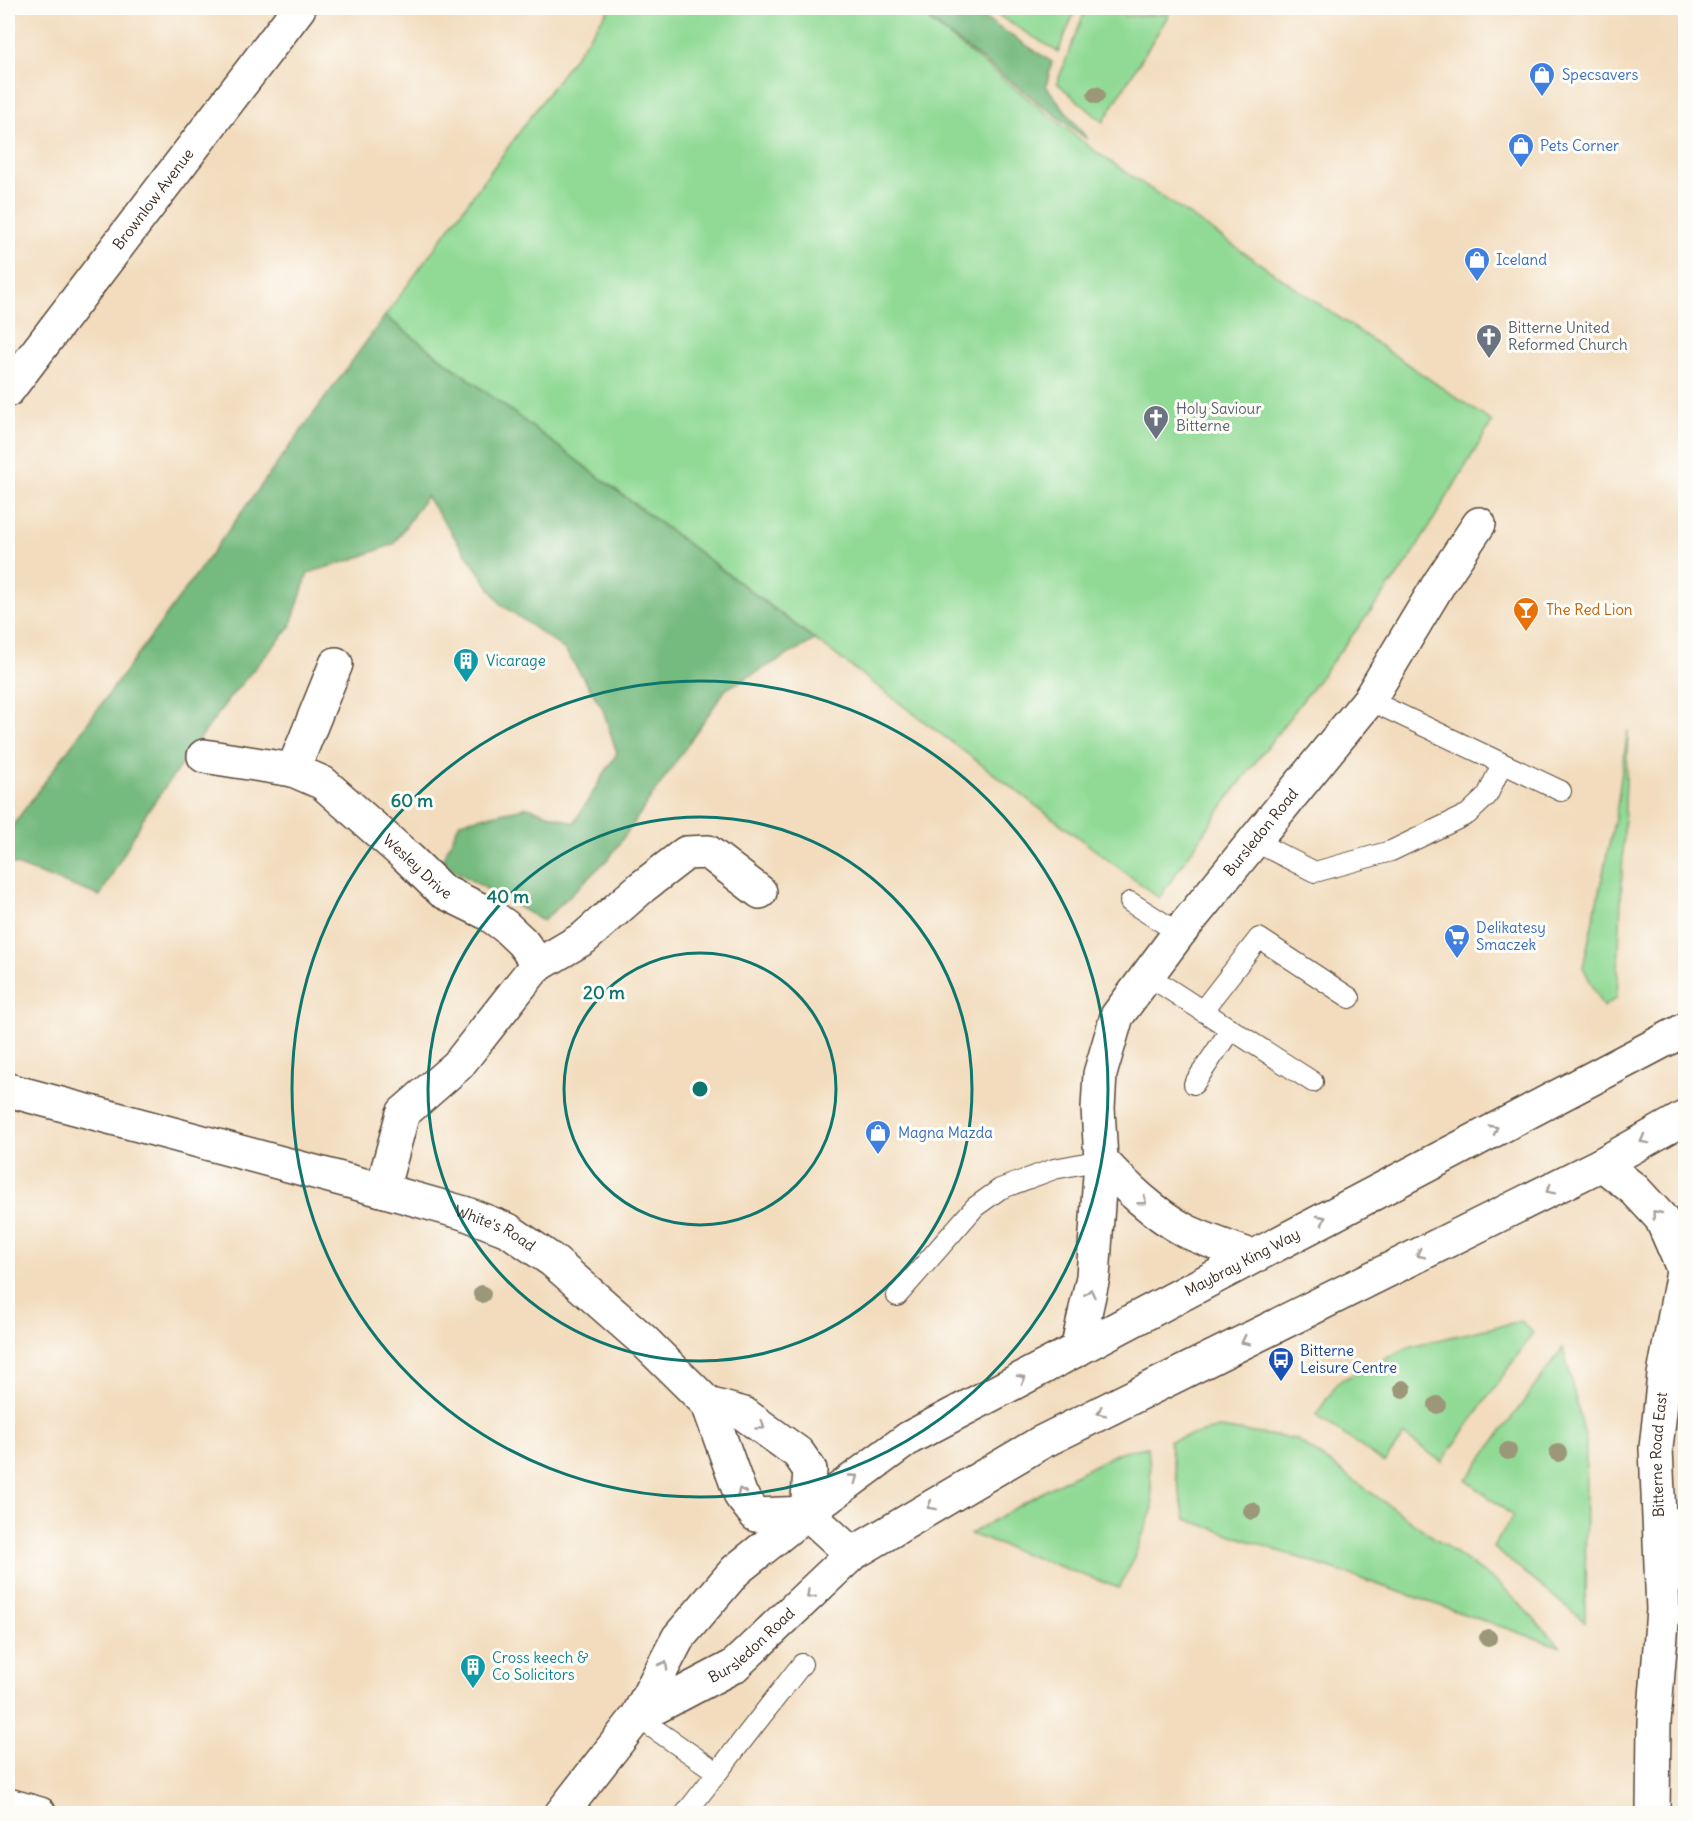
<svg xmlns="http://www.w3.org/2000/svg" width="1693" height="1821" font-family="Delius,sans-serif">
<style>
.green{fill:#91da95;stroke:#66825a;stroke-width:1.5}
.forest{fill:#74ba7e;stroke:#58724e;stroke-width:1.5}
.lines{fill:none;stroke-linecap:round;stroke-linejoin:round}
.service-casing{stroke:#564536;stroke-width:22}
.minor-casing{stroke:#564536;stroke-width:36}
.primary-casing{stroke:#564536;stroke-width:36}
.service{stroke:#fff;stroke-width:20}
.minor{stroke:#fff;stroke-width:33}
.primary{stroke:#fff;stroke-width:33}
.tree{fill:#9c9779}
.oneway{stroke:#a79f9a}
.ring{fill:none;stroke:#0f766e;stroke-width:3}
.labels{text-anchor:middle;stroke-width:6;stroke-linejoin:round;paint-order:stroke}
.shop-label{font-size:15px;fill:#366cbe;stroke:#fdfcf7;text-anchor:start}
.street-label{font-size:15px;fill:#3b2a1e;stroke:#fdfcf7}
.worship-label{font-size:15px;fill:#5b616d;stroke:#fdfcf7;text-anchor:start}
.food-label{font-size:15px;fill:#c56008;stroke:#fdfcf7;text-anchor:start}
.culture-label{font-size:15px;fill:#0d838f;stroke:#fdfcf7;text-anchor:start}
.transit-label{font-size:15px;fill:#164399;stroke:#fdfcf7;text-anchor:start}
.centre{fill:#0f766e;stroke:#fdfcf7;stroke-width:3}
.ring-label{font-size:18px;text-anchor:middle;font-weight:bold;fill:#0f766e;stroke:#fdfcf7;stroke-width:6;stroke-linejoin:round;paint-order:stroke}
</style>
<rect width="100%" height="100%" fill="#fdfcf7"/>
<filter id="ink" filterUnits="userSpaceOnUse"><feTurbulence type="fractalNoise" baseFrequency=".0167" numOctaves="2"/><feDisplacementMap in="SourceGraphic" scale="12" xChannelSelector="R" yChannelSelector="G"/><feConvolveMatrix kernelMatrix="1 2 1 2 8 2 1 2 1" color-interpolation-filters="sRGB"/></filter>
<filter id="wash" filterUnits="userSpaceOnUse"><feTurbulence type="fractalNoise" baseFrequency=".008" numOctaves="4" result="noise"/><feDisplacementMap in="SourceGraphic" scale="24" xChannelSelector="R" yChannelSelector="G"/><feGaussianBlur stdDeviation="1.35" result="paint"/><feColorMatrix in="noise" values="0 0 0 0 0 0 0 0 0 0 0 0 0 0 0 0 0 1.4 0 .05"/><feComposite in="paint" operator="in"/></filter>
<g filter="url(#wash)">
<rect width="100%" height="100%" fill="#f2dcbd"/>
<g class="green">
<polygon points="610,8 913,8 1095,151 1492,422 1408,562 1229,797 1159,898 385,316"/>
<polygon points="986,8 1076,8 1058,52"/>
<polygon points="1086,8 1124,8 1124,16 1169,14 1103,122 1057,83"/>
<polygon points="1628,730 1617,998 1603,1007 1583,967 1616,813"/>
<polygon points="1521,1321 1533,1333 1442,1462 1404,1435 1384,1463 1316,1415 1338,1382 1411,1346"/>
<polygon points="1563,1348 1586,1441 1585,1622 1493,1547 1513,1516 1466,1480"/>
<polygon points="1219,1428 1296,1439 1503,1587 1561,1647 1185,1519 1169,1441"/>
<polygon points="1148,1447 1153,1508 1133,1560 1119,1588 970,1534 1048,1489 1120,1452"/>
</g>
<g class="forest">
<polygon points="914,8 969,8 1052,62 1046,86 1088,140"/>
<polygon points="385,316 815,640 726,689 610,857 543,921 441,863 460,822 528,807 574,823 617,753 602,707 565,650 501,604 426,496 394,544 354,559 308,573 290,627 230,697 147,812 100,896 8,862 8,832"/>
</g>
</g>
<g filter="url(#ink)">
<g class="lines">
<defs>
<g id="service">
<polyline points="1369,700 1561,791"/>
<polyline points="1254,841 1315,872 1391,851 1468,814 1487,796 1502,764"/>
<polyline points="1130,902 1179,933"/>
<polyline points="1147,975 1313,1082"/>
<polyline points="1202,1011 1259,938 1350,998"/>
<polyline points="1194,1084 1231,1029"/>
<polyline points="897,1296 975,1207 1000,1189 1054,1169 1101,1160"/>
<polyline points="637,1717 717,1772"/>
<polyline points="685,1814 802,1664"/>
</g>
<g id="minor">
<path id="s1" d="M8,390l291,-382"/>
<path id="s2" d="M204,756l89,14 30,13 84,74 35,34 45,22 18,13 17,16 17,23"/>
<polyline points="293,770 336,664"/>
<path id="s3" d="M8,1090l374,100 82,23 44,17 45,31 90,79 65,64 36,10 54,39 12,17 -3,43"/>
<path d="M1101,1160c25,27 52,53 85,71 21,10 44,17 65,25"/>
<polyline points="382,1190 403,1113 458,1065 535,967 584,938 642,887 686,853 708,852 760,892"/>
<path id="s4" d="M1077,1350l16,-73 8,-117 -3,-52 2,-34 17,-58 62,-83 190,-233 71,-118 39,-58"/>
<polyline points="708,1404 741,1496 756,1515 807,1513"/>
<polyline points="807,1513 852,1554"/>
<polyline points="8,1805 40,1814"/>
</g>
<g id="primary">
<polyline points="1602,1164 1635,1190 1661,1218 1682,1266"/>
<polyline points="1671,1577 1686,1521"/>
<path id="s5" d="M637,1717l97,-51 118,-112 188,-111 562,-279 84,-47"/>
<path id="s6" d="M561,1814l76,-97 41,-79 58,-68 71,-57 102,-75 777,-409"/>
<path id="s7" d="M1653,1814l1,-92 9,-112 -7,-162 8,-73 22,-120"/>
</g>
</defs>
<use href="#service" class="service-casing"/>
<use href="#minor" class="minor-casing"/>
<use href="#primary" class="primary-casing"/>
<use href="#service" class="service"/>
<use href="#minor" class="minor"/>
<use href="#primary" class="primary"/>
</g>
<g class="tree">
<circle cx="1096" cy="95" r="9"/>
<circle cx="482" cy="1294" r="9"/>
<circle cx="1403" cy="1389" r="9"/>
<circle cx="1437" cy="1405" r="9"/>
<circle cx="1508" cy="1451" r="9"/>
<circle cx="1558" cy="1453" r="9"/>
<circle cx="1252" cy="1511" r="9"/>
<circle cx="1488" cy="1638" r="9"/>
</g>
<defs><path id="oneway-chevron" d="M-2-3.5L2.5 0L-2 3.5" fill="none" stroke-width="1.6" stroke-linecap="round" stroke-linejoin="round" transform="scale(1.5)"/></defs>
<g class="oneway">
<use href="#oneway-chevron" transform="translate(1494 1129) rotate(-28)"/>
<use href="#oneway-chevron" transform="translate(1644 1140) rotate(151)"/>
<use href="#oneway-chevron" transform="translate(1550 1190) rotate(154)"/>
<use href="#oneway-chevron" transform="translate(1143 1201) rotate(38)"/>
<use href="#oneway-chevron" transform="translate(1656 1214) rotate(-129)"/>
<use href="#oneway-chevron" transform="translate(1322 1219) rotate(-28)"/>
<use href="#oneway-chevron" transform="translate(1420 1254) rotate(154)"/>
<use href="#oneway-chevron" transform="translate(1090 1293) rotate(-78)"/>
<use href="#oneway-chevron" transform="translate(1245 1341) rotate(154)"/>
<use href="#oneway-chevron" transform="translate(1022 1379) rotate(-28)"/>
<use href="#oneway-chevron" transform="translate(1101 1412) rotate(154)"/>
<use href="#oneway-chevron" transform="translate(761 1426) rotate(36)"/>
<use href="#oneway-chevron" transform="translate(854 1478) rotate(-36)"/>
<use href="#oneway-chevron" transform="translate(741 1492) rotate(-116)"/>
<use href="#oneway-chevron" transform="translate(931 1506) rotate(150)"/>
<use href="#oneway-chevron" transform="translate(810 1595) rotate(136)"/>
<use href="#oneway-chevron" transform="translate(664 1665) rotate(-62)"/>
</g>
</g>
<g class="ring">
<circle cx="700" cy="1089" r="136"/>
<circle cx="700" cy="1089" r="272"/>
<circle cx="700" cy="1089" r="408"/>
</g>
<defs>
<symbol id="shop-pin" viewBox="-11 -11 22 30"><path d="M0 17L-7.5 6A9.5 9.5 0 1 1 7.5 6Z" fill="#3f7fe0" stroke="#fdfcf7"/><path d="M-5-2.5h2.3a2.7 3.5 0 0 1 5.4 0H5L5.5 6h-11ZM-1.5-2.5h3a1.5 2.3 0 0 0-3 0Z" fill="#fff"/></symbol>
<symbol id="church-pin" viewBox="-11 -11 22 30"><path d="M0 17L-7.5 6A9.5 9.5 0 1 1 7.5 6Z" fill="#6b7280" stroke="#fdfcf7"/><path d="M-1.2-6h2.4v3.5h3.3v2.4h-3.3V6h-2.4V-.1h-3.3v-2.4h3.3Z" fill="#fff"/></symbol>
<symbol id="bar-pin" viewBox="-11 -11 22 30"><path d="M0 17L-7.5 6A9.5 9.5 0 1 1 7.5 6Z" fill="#e8710a" stroke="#fdfcf7"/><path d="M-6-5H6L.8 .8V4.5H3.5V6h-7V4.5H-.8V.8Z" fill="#fff"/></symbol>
<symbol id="building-pin" viewBox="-11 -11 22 30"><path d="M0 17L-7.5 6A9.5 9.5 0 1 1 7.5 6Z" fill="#0f9aa8" stroke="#fdfcf7"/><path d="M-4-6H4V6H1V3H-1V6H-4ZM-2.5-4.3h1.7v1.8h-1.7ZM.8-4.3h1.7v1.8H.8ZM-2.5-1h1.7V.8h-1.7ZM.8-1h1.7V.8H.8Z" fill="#fff"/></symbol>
<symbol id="supermarket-pin" viewBox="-11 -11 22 30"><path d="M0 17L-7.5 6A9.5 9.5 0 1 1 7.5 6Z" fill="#3f7fe0" stroke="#fdfcf7"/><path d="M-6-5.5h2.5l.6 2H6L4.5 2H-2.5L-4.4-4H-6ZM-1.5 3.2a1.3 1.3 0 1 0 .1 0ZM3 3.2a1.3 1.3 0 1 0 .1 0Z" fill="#fff"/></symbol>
<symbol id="bus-pin" viewBox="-11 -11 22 30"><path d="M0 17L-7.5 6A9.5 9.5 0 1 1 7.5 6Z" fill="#1a4fb4" stroke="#fdfcf7"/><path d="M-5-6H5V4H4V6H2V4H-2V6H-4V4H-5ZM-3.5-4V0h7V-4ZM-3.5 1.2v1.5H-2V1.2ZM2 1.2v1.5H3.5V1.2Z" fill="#fff"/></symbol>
</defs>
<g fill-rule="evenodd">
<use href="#shop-pin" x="1527" y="60" width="30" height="40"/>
<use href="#shop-pin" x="1506" y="131" width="30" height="40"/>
<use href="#shop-pin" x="1462" y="245" width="30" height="40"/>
<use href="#church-pin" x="1474" y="322" width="30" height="40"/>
<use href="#church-pin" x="1141" y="403" width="30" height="40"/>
<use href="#bar-pin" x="1511" y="595" width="30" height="40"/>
<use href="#building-pin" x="451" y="646" width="30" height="40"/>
<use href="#supermarket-pin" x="1442" y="922" width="30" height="40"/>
<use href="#shop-pin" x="863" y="1118" width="30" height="40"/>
<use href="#bus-pin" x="1266" y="1345" width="30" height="40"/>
<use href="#building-pin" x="458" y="1652" width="30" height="40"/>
</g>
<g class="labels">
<g class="shop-label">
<text x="1562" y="80">Specsavers</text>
<text x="1540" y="151">Pets Corner</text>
<text x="1496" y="265">Iceland</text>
<text x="1476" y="933">Delikatesy<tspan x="1476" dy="17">Smaczek</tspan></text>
<text x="898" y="1138">Magna Mazda</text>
</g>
<g class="street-label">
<text dy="5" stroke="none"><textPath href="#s1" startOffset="240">Brownlow Avenue</textPath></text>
<text dy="5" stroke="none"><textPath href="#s4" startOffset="572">Bursledon Road</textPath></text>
<text dy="5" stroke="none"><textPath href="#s2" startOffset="249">Wesley Drive</textPath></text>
<text dy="5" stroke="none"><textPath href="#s3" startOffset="507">White's Road</textPath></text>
<text dy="5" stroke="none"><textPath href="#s6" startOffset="896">Maybray King Way</textPath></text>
<text dy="5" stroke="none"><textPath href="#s7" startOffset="360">Bitterne Road East</textPath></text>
<text dy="5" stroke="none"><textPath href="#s5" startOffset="136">Bursledon Road</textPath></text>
</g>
<g class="worship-label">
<text x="1508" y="333">Bitterne United<tspan x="1508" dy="17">Reformed Church</tspan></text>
<text x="1176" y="414">Holy Saviour<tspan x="1176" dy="17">Bitterne</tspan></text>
</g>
<g class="food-label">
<text x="1546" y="615">The Red Lion</text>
</g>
<g class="culture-label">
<text x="486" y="666">Vicarage</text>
<text x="492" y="1663">Cross keech &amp;<tspan x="492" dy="17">Co Solicitors</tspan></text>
</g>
<g class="transit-label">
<text x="1300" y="1356">Bitterne<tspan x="1300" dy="17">Leisure Centre</tspan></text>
</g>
</g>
<circle cx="700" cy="1089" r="9" class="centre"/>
<g class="ring-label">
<text x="412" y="807">60 m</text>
<text x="508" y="903">40 m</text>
<text x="604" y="999">20 m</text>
</g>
<rect width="1693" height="1821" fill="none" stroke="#fdfcf7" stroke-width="30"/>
</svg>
